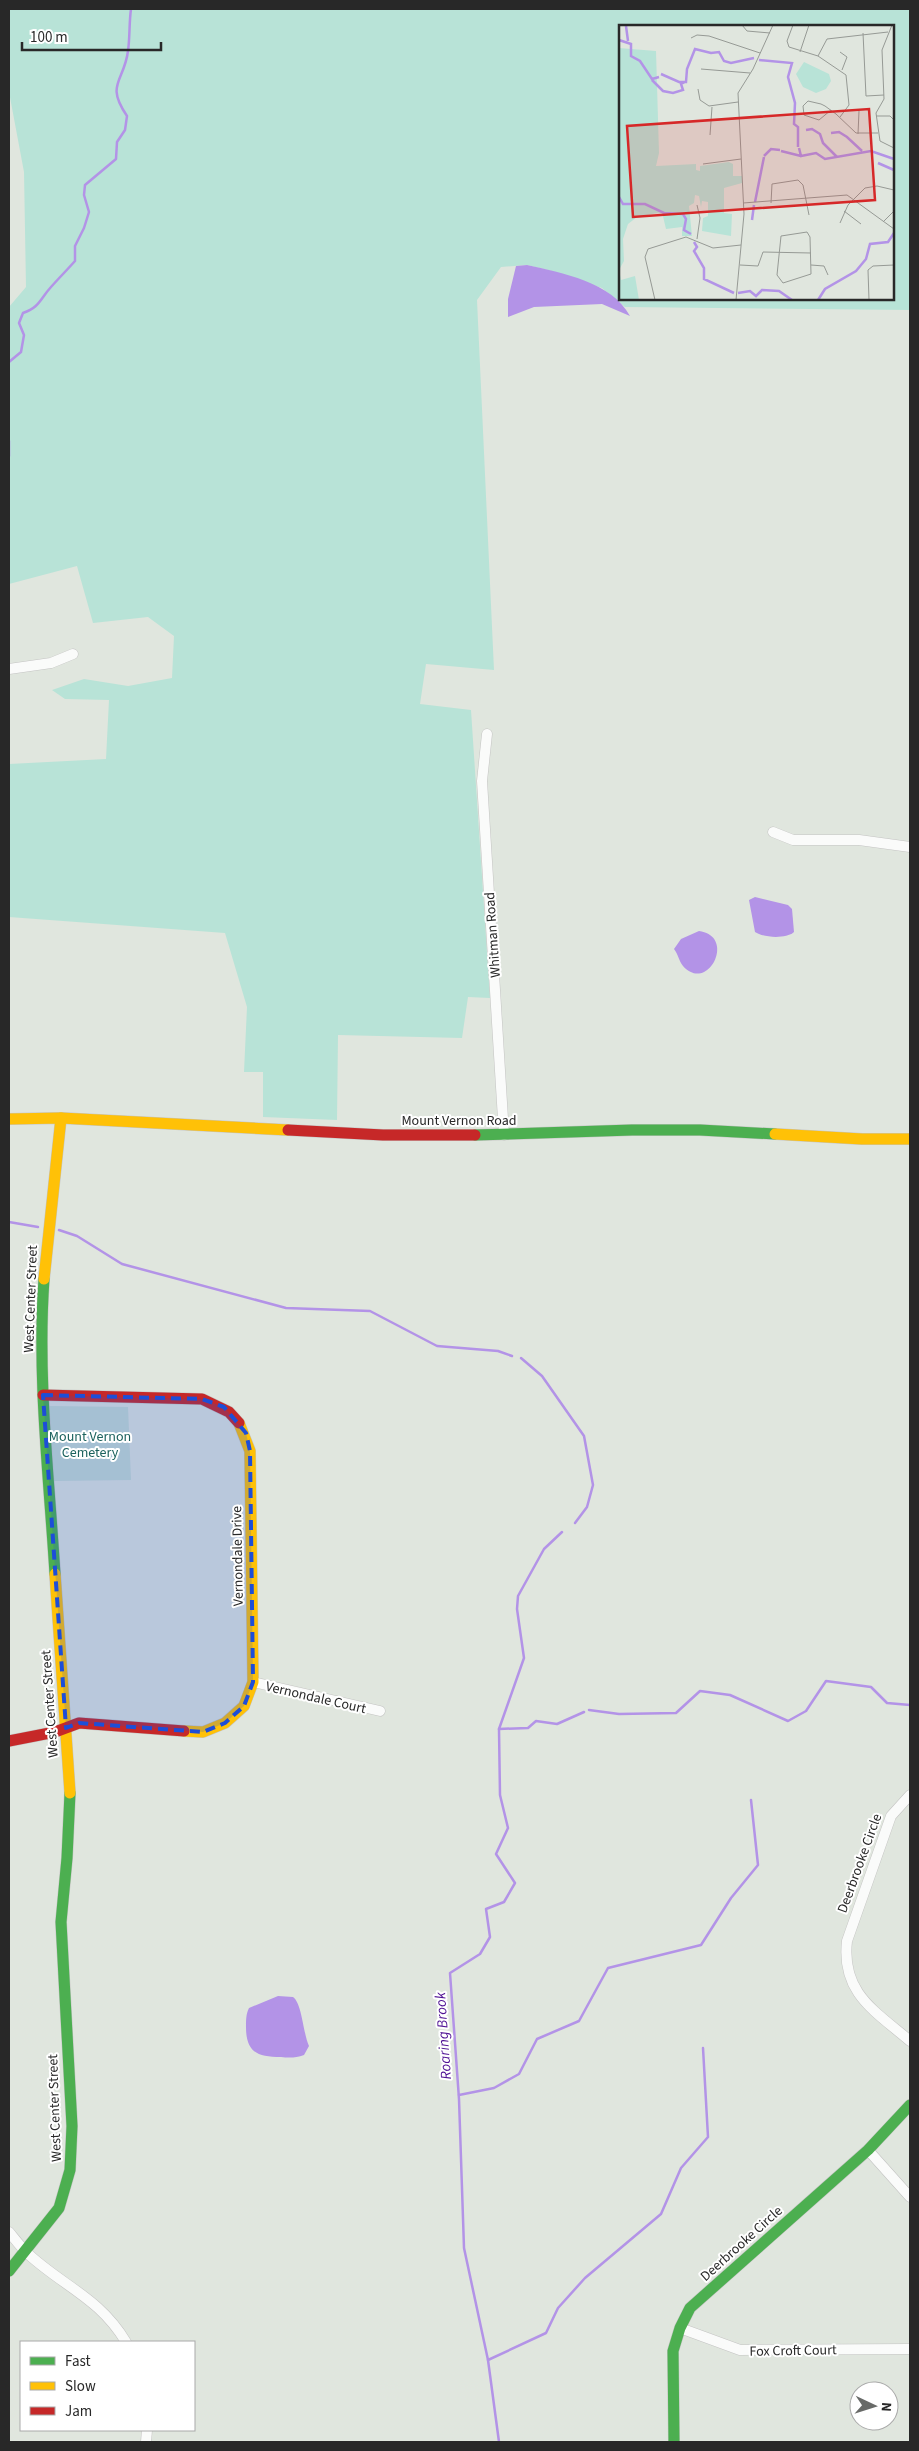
<svg xmlns="http://www.w3.org/2000/svg" width="919" height="2451" font-family="'Source Sans 3',sans-serif">
<style>
.green{fill:#b8e3d7;fill-rule:evenodd}
.cemetery{fill:#c7dcd2}
.water{fill:#b393e7}
.lines{fill:none;stroke-linecap:round;stroke-linejoin:round}
.stream{stroke:#b393e7;stroke-width:2.5}
.street-casing{stroke:#c4c4c3;stroke-width:11}
.fast-casing{stroke:#c4c4c3;stroke-width:12}
.slow-casing{stroke:#c4c4c3;stroke-width:12}
.jam-casing{stroke:#c4c4c3;stroke-width:12}
.street{stroke:#fafbfa;stroke-width:10}
.fast{stroke:#4caf50;stroke-width:11}
.slow{stroke:#ffc107;stroke-width:11}
.jam{stroke:#c62828;stroke-width:11}
.marked{fill:#1d4ed8;fill-opacity:0.2;stroke:#1d4ed8;stroke-width:4;stroke-dasharray:10 6;stroke-linejoin:round}
.labels{text-anchor:middle;stroke-width:4;stroke-linejoin:round;paint-order:stroke}
.street-label{font-size:14px;fill:#282828;stroke:#fff}
.park-label{font-size:14px;fill:#1b625d;stroke:#fff}
.water-label{font-size:15px;font-style:italic;fill:#4f1194;stroke:#fff}
.inset-river{fill:none;stroke:#b393e7;stroke-width:2.5}
.inset-road{fill:none;stroke:#969a95;stroke-width:1}
.view{fill:#d62828;fill-opacity:0.15;stroke:#d62828;stroke-width:2.5}
.inset-edge{fill:none;stroke:#282828;stroke-width:2.5}
</style>
<rect width="100%" height="100%" fill="#e0e6de"/>
<path class="green" d="M9,9h901v301l-285,-3 -23,-19 -54,-18 -21,-5 -26,2 -24,33 17,370 -68,-6 -6,40 51,6 19,288 -22,-1 -6,41 -124,-3 -1,85 -74,-3v-45h-19l3,-65 -22,-74 -216,-16v-153l97,-5 3,-59 -44,-1 -13,-9 32,-11 44,7 44,-8 2,-42 -26,-19 -55,6 -16,-57 -68,18v-277l17,-20 -2,-115 -15,-80zM620,26h273v273h-273z"/>
<polygon class="cemetery" points="49,1406 128,1407 131,1480 54,1481"/>
<g class="water">
<path d="M527,265c35,8 85,17 103,51l-28,-12 -68,3 -26,10v-18l8,-33z"/>
<path d="M755,897l33,8 4,4 2,23c-8,7 -30,6 -39,0l-6,-32z"/>
<path d="M699,931c38,5 9,63 -16,35 -4,-5 -5,-12 -9,-17l7,-10z"/>
<path d="M278,1996l15,1c9,6 10,36 16,49l-5,9c-8,3 -15,3 -23,2 -24,0 -35,-5 -35,-30 0,-7 0,-13 3,-19z"/>
</g>
<g class="lines">
<g class="stream">
<path d="M9,362l12,-10 3,-17 -5,-12 4,-10c17,-6 17,-14 28,-26 8,-9 16,-17 24,-26v-15l9,-18 5,-16 -5,-17 1,-10 31,-26 1,-17 8,-12 2,-14c-22,-32 -3,-34 1,-65 2,-14 1,-28 3,-42"/>
<polyline points="9,441 9,456"/>
<polyline points="9,1222 38,1227"/>
<polyline points="59,1230 77,1236 122,1264 286,1308 370,1311 437,1346 498,1351 512,1356"/>
<polyline points="521,1358 542,1376 584,1436 593,1485 587,1507 575,1523"/>
<polyline points="589,1710 619,1714 676,1713 700,1691 730,1695 788,1721 806,1711 826,1681 871,1687 887,1703 910,1705"/>
<polyline points="499,1729 524,1658 517,1609 518,1596 544,1549 562,1532"/>
<polyline points="459,2095 494,2088 519,2074 537,2039 579,2021 608,1968 701,1945 731,1898 758,1865 751,1800"/>
<polyline points="488,2360 546,2333 558,2308 585,2278 661,2214 681,2168 708,2137 703,2048"/>
<polyline points="499,2442 488,2360 464,2248 459,2099 450,1973 480,1954 490,1937 486,1909 504,1902 515,1883 496,1854 508,1828 500,1795 499,1729 528,1728 536,1721 557,1724 584,1712"/>
</g>
<defs>
<g id="street">
<polyline points="9,669 51,663 73,654"/>
<polyline points="487,734 482,781 504,1135"/>
<polyline points="773,832 793,840 859,840 910,847"/>
<polyline points="253,1682 380,1711"/>
<path d="M910,1795l-19,21 -44,125c-6,52 28,70 63,100"/>
<polyline points="868,2150 910,2197"/>
<path d="M9,2232c5,6 11,14 17,20 36,34 73,45 100,90"/>
<polyline points="680,2328 740,2350 910,2349"/>
<polyline points="146,2442 147,2430"/>
</g>
<g id="fast">
<polyline points="475,1135 632,1130 700,1130 775,1134"/>
<path d="M44,1279c-7,98 5,197 11,295"/>
<polyline points="9,2271 59,2208 70,2170 72,2126 61,1922 67,1858 70,1793"/>
<polyline points="674,2442 673,2351 680,2328 690,2308 868,2150 910,2105"/>
</g>
<g id="slow">
<polyline points="9,1119 61,1118 288,1130"/>
<polyline points="775,1134 862,1139 910,1139"/>
<polyline points="44,1279 61,1118"/>
<polyline points="55,1574 70,1793"/>
<polyline points="184,1731 203,1732 225,1723 244,1706 253,1682 250,1451 239,1423"/>
</g>
<g id="jam">
<polyline points="288,1130 383,1135 475,1135"/>
<polyline points="43,1395 202,1399 229,1412 239,1423"/>
<polyline points="9,1741 55,1732 79,1723 184,1731"/>
</g>
</defs>
<use href="#street" class="street-casing"/>
<use href="#fast" class="fast-casing"/>
<use href="#slow" class="slow-casing"/>
<use href="#jam" class="jam-casing"/>
<use href="#street" class="street"/>
<use href="#fast" class="fast"/>
<use href="#slow" class="slow"/>
<use href="#jam" class="jam"/>
</g>
<path class="marked" d="M43,1395l159,4 22,8 22,26 4,18 3,231 -9,24 -19,17 -22,9 -124,-9 -13,5z"/>
<g class="labels">
<g class="street-label">
<text transform="translate(492 935) rotate(-94)" y="5">Whitman Road</text>
<text x="459" y="1125">Mount Vernon Road</text>
<text transform="translate(30 1299) rotate(-88)" y="5">West Center Street</text>
<text transform="translate(237 1556) rotate(-91)" y="5">Vernondale Drive</text>
<text transform="translate(316 1697) rotate(13)" y="5">Vernondale Court</text>
<text transform="translate(49 1704) rotate(-94)" y="5">West Center Street</text>
<text transform="translate(859 1863) rotate(-70)" y="5">Deerbrooke Circle</text>
<text transform="translate(54 2108) rotate(-92)" y="5">West Center Street</text>
<text transform="translate(741 2243) rotate(-42)" y="5">Deerbrooke Circle</text>
<text transform="translate(793 2350) rotate(-1)" y="5">Fox Croft Court</text>
</g>
<g class="park-label">
<text x="90" y="1441">Mount Vernon<tspan x="90" dy="16">Cemetery</tspan></text>
</g>
<g class="water-label">
<text transform="translate(443 2036) rotate(-94)" y="5">Roaring Brook</text>
</g>
</g>
<g transform="translate(619 25)">
<rect width="275" height="275" fill="#e0e6de"/>
<path d="M0,23l37,3 3,102 -3,13 40,-2v6l4,1v-5l29,-4 4,2v12h9v7l-18,5v25l8,1 -1,22 -29,-5 1,-13 5,-2v-14l-6,-1 -1,6 -2,-11 -4,-1 -1,8 -5,3 3,30h-10v-9l-16,2 -4,-17 -25,5 -9,7 -5,15 1,22 -5,9zM185,37l25,12 2,7 -5,8 -10,4 -13,-6 -7,-13zM0,245l2,10 14,-4 4,24h-20z" fill="#b8e3d7"/>
<path class="inset-river" d="M7,1l2,15M0,15l12,4v12l9,5 12,18 7,-2M140,35l33,3 -4,14 7,26 -1,21 4,3v20M42,49l18,8h7l1,-13 8,-20 16,4 8,-1 5,9 7,2 23,-5M33,55l11,11 10,2 10,-3 -2,-6 4,-2M187,105l6,-1 8,5 3,9 14,14M212,108l8,-1 8,5 15,14M180,123l2,8 15,-3 9,6 46,-8 23,8M162,126l20,5M145,131l7,-7 9,1M259,138l16,7M0,172l4,7h22l19,9 19,1 3,5 -2,11 7,4M136,177l9,-45M133,195l2,-15M75,217l3,5 -3,4 10,17v11l30,14M119,268l12,-2 6,5 6,-6 17,1 13,9M199,275l7,-11 31,-18 10,-12 4,-15 18,-2 6,-9"/>
<path class="inset-road" d="M123,0l5,6 23,2M174,0l-6,16 2,6 29,9 28,19 3,30 -9,12M273,0l-10,25 2,49 -8,14 4,28 14,7M244,8l3,63 18,-1M72,13l6,-3 12,1 51,17M181,27l9,-27M221,27l7,5 -5,13M199,31l9,-17 61,-7M82,44l49,4M79,64l2,11 9,6 29,-4M212,85l-12,10 -15,-5 -1,-9 5,-5 13,3 4,2 11,8 20,19h22M257,91h14l4,4M239,109l1,-23M91,110l2,-28M84,139l38,-5M124,178l104,-8 47,34M152,178l1,-19 26,-4 5,5 6,30M225,186l17,13M264,197l11,-11M221,198l8,-18 17,-17 12,-2 17,4M188,207l3,5 1,37 -28,9 -6,-8 4,-39zM78,214l3,-21 -3,-13M121,240l18,1 5,-14 48,1M192,240l13,1 4,9M36,275l-10,-43 3,-8 38,-12 27,11 28,-3M117,275l8,-86 -6,-121 15,-24 20,-44M250,275l-1,-30 5,-4 21,-1"/>
<path class="view" d="M250,84l6,91 -242,17 -6,-91z"/>
<rect width="275" height="275" class="inset-edge"/>
</g>
<rect width="919" height="2451" fill="none" stroke="#282828" stroke-width="20"/>
<rect x="20" y="2341" width="175" height="90" fill="#ffffff" stroke="#a9a9a9"/>
<rect x="30" y="2357" width="25" height="8" fill="#4caf50" stroke="#a9a9a9"/>
<text x="65" y="2366" font-size="15" fill="#282828">Fast</text>
<rect x="30" y="2382" width="25" height="8" fill="#ffc107" stroke="#a9a9a9"/>
<text x="65" y="2391" font-size="15" fill="#282828">Slow</text>
<rect x="30" y="2407" width="25" height="8" fill="#c62828" stroke="#a9a9a9"/>
<text x="65" y="2416" font-size="15" fill="#282828">Jam</text>
<g transform="translate(874 2406) rotate(94)"><circle r="24" fill="#ffffff" stroke="#a9a9a9"/>
<path d="M0-4L9 19L0 12L-9 19Z" fill="#686a68"/>
<text y="-8" font-size="14" font-weight="bold" text-anchor="middle" fill="#282828">N</text>
</g>
<path d="M22 42v8h139v-8" fill="none" stroke="#282828" stroke-width="2.5"/>
<text x="30" y="42" font-size="15" fill="#282828" stroke="#ffffff" stroke-width="4" paint-order="stroke">100 m</text>
</svg>
